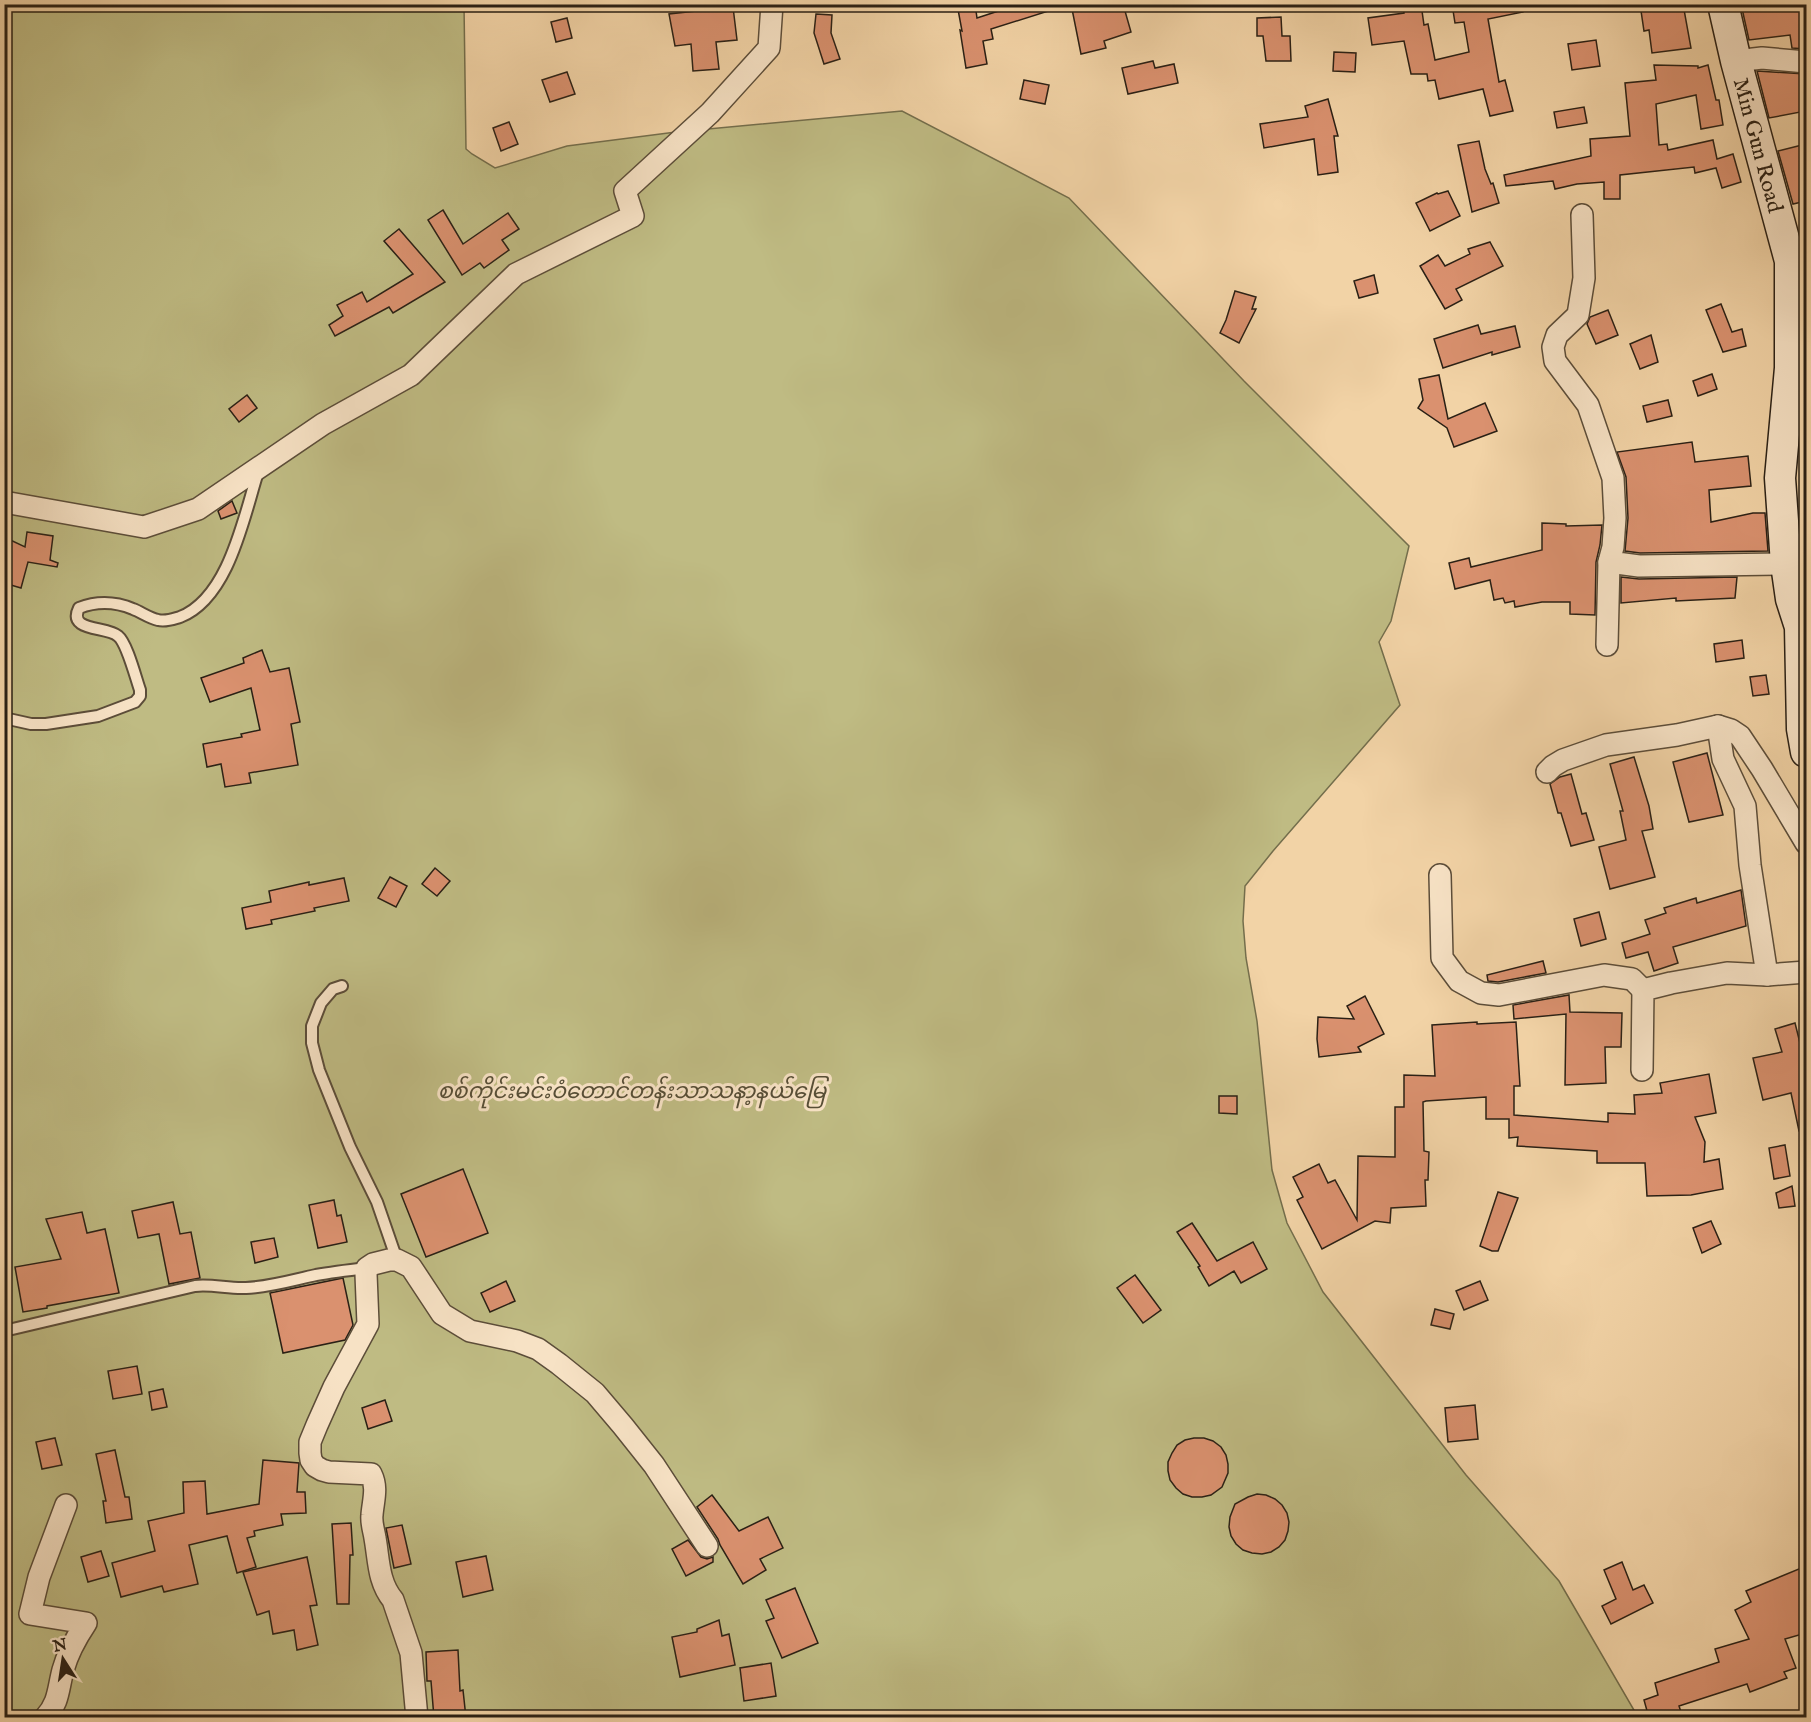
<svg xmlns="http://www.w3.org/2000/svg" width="1811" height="1722" font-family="'IM FELL English','Noto Sans Myanmar',serif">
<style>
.green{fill:#bfbb83;stroke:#746e4c;stroke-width:1.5}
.building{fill:#da916f;stroke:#2a2015;stroke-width:1.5}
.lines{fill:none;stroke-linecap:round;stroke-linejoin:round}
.lane-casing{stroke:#5c4d39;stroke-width:14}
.street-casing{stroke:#5c4d39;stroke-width:24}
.secondary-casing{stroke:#2a2015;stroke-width:33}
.lane{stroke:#f7e2c5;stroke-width:10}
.street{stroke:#f7e2c5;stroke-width:21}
.secondary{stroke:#f7e2c5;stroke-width:30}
.labels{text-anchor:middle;stroke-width:6;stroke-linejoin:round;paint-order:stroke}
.street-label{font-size:22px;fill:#2a2015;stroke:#f7e2c5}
.park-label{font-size:22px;font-style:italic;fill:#574e36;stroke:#f7e2c5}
</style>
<rect width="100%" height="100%" fill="#f2d3a6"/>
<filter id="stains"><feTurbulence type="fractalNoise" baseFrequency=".00333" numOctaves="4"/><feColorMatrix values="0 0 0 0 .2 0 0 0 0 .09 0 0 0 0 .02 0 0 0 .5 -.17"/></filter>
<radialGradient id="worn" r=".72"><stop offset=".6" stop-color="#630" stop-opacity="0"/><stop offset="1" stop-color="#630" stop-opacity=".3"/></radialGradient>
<polygon class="green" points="5,5 464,5 466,149 472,154 495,168 567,146 676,132 902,111 1069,198 1244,381 1409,546 1391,621 1379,642 1400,705 1273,851 1245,886 1243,921 1246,958 1257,1021 1272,1170 1287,1223 1323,1292 1466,1475 1559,1581 1638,1717 5,1718"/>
<g class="building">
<polygon points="957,4 975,4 977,18 1020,4 1058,4 1058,8 991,29 993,39 983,41 987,64 966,68 960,30 962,31"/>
<polygon points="1071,4 1123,4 1131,32 1104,41 1106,48 1081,54"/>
<polygon points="1403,4 1421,4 1424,25 1428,24 1435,60 1469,52 1464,22 1455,23 1452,4 1522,4 1523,12 1488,19 1499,82 1505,80 1513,111 1490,116 1483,89 1439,99 1435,80 1428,81 1427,74 1411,74 1404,41 1372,45 1368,18 1404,13"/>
<polygon points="1640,4 1683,4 1691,48 1652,53 1649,30 1644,31"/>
<polygon points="1741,4 1806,4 1806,49 1792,48 1790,35 1749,40"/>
<polygon points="733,7 737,40 716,42 719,69 693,71 691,44 675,46 669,14"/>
<polygon points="816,14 832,15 831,33 840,59 824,64 814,33"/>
<polygon points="1281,17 1282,36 1290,36 1291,61 1266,61 1263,36 1257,36 1257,18"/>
<polygon points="567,18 572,38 556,42 551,22"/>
<polygon points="1596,40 1600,66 1572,70 1568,44"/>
<polygon points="1334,52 1356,53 1355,72 1333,71"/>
<polygon points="1153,61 1155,68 1174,64 1178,83 1128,94 1122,68"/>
<polygon points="1654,65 1698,66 1698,68 1708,65 1716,100 1719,100 1723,125 1701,129 1696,95 1656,104 1659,145 1667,144 1668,150 1713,140 1717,159 1733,154 1741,182 1722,188 1716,168 1695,173 1694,167 1620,175 1620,199 1604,199 1604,182 1577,184 1555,189 1553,181 1506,186 1504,175 1591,156 1590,139 1630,136 1625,83 1656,80"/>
<polygon points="1757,71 1806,74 1806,111 1769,118"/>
<polygon points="567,72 575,94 550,102 542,80"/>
<polygon points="1024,80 1049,85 1045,104 1020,99"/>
<polygon points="1328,99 1338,136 1334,136 1338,172 1318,175 1314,139 1264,148 1260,124 1308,117 1305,106"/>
<polygon points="1584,107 1587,123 1557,128 1554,112"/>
<polygon points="509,122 518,144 501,151 493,128"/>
<polygon points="1479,141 1485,169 1491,184 1493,183 1499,203 1472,212 1458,145"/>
<polygon points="1806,144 1806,201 1793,204 1778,151"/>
<polygon points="1448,191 1460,216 1430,231 1416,203 1437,193 1438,194"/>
<polygon points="443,210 463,244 508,213 519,229 502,240 509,250 484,268 480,263 462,275 428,220"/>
<polygon points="399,229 445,282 393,313 389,307 335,336 329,325 343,316 337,305 362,292 367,302 413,274 384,241"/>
<polygon points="1490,242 1503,266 1456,289 1462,300 1445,309 1420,266 1438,255 1445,266 1470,254 1468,249"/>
<polygon points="1374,275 1378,293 1359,298 1354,281"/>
<polygon points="1235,291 1256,297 1252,309 1256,309 1239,343 1220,333 1226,320"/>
<polygon points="1721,304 1732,332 1742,329 1746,346 1723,352 1706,310"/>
<polygon points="1608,310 1618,335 1596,344 1587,324 1590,317"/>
<polygon points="1478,325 1481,334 1515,326 1520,347 1492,355 1492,352 1443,368 1434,339"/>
<polygon points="1651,335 1658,362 1640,369 1630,344"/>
<polygon points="1712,374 1717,389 1698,396 1693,381"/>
<polygon points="1439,375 1448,419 1485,403 1497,431 1454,447 1447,428 1418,408 1423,400 1419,379"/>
<polygon points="247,395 257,408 239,422 229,409"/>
<polygon points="1668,400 1672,416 1647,422 1643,406"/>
<polygon points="1692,442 1695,462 1748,456 1751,486 1709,490 1711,522 1753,513 1765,513 1768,551 1640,553 1625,551 1628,518 1626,477 1617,452"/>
<polygon points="232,501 237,513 221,519 218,511"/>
<polygon points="1800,517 1806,517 1806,549 1802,549"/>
<polygon points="1542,523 1566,524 1566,526 1602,525 1600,545 1596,562 1595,615 1570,614 1570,602 1542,602 1515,607 1514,601 1505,603 1503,598 1494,600 1490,580 1455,589 1449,563 1469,558 1471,567 1542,550"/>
<polygon points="27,532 53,536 50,560 58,563 57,567 28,562 21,588 4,583 4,537 25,547"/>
<polygon points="1621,577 1639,579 1737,577 1735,598 1676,601 1676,598 1621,603"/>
<polygon points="1742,640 1744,658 1716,662 1714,644"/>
<polygon points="262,650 270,672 289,668 300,722 291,724 298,765 249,773 251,783 225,787 221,764 207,767 203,744 242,737 241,734 260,730 251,688 210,702 201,678 244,663 243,658"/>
<polygon points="1766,675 1769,694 1753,696 1750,677"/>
<polygon points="1707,753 1723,815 1689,822 1673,762"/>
<polygon points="1634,757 1649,806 1653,829 1642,831 1655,877 1610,889 1599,847 1626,840 1620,811 1623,811 1610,764"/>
<polygon points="1571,774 1582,814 1586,813 1594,840 1571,846 1561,813 1558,813 1550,784 1560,777"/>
<polygon points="435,868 450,881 437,896 422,884"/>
<polygon points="390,877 407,886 396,907 378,898"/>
<polygon points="344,878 349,901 314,908 315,911 271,920 272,924 246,929 242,908 271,902 269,891 309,882 309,885"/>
<polygon points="1741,890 1746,926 1673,947 1678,963 1654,971 1648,952 1626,958 1622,943 1650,934 1645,920 1666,913 1664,908 1696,898 1697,903"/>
<polygon points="1599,912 1606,939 1581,946 1574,919"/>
<polygon points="1543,961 1546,973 1498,982 1488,981 1487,975"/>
<polygon points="1569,995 1570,1012 1622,1013 1621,1047 1605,1047 1606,1083 1565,1085 1566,1014 1514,1019 1513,1005"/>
<polygon points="1365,996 1384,1034 1358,1047 1361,1052 1319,1057 1317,1039 1318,1017 1354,1019 1347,1006"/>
<polygon points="1477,1022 1477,1024 1516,1022 1520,1086 1514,1086 1514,1115 1608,1122 1608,1113 1635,1114 1634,1095 1662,1093 1660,1083 1709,1074 1716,1113 1695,1117 1705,1142 1704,1162 1719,1159 1723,1189 1691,1195 1647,1196 1645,1163 1597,1163 1597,1151 1517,1146 1518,1137 1509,1138 1509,1119 1486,1119 1486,1097 1426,1101 1423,1102 1424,1151 1429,1152 1428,1180 1425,1180 1426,1206 1391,1208 1390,1223 1375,1221 1322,1249 1297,1200 1303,1197 1293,1177 1319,1164 1328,1183 1335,1180 1357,1220 1358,1156 1395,1157 1395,1107 1404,1107 1404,1075 1435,1076 1432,1025"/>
<polygon points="1795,1023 1801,1047 1806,1046 1806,1131 1799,1131 1791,1093 1763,1100 1753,1058 1782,1052 1775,1029"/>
<polygon points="1219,1096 1237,1096 1237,1114 1219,1113"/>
<polygon points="1785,1145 1790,1176 1774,1179 1769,1148"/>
<polygon points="463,1169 488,1233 426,1257 401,1194"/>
<polygon points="1792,1186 1795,1206 1779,1208 1776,1193"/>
<polygon points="1498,1192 1518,1198 1498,1251 1492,1251 1480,1246"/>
<polygon points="334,1200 337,1216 341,1215 347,1242 318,1248 309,1205"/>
<polygon points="173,1202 180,1234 191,1232 200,1278 169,1284 159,1234 138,1238 132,1211"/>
<polygon points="82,1212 87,1233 105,1229 119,1293 47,1306 47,1308 23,1312 15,1267 61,1259 46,1219"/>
<polygon points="1711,1221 1721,1244 1702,1253 1693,1228"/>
<polygon points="1192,1223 1217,1261 1253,1242 1267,1269 1241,1283 1234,1271 1209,1286 1198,1267 1200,1266 1177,1232"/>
<polygon points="274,1238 278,1257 255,1263 251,1242"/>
<polygon points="1135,1275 1161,1310 1143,1323 1117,1288"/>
<polygon points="343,1278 353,1325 345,1340 283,1353 270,1293"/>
<polygon points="506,1281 515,1301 490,1312 481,1293"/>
<polygon points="1480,1281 1488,1300 1464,1310 1456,1291"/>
<polygon points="1435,1309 1454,1314 1450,1329 1431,1325"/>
<polygon points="137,1366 142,1394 113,1399 108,1371"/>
<polygon points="163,1389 167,1407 152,1410 149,1392"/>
<polygon points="385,1400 392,1421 368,1429 362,1408"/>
<polygon points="1475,1405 1478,1439 1448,1442 1445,1408"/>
<polygon points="55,1438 62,1465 42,1469 36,1442"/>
<polygon points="1194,1438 1204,1438 1213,1441 1221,1447 1226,1455 1228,1464 1228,1473 1222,1487 1211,1495 1202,1497 1192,1497 1183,1494 1176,1488 1170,1480 1168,1471 1168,1462 1172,1453 1177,1445 1185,1440"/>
<polygon points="115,1450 125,1497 129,1497 132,1519 106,1523 103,1501 106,1501 96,1454"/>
<polygon points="263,1460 299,1463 297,1492 305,1492 306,1513 281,1514 283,1525 254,1531 255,1536 247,1538 256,1567 237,1573 227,1536 189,1545 198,1584 164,1592 162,1586 121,1597 112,1563 155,1551 148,1521 184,1513 183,1482 205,1481 207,1514 259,1504"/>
<polygon points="1257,1494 1266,1495 1275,1499 1282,1505 1287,1513 1289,1522 1288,1531 1285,1540 1279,1547 1271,1552 1262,1554 1252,1553 1243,1550 1236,1544 1231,1536 1229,1527 1230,1517 1235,1504 1248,1497"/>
<polygon points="712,1495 739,1531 768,1517 783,1548 760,1559 766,1570 743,1584 720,1545 718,1539 697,1507"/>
<polygon points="351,1523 353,1555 350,1555 349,1604 337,1604 332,1524"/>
<polygon points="402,1525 411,1564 394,1568 386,1528"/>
<polygon points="688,1540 701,1557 707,1559 713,1557 713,1562 686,1576 672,1549"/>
<polygon points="101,1551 109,1576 88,1582 81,1557"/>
<polygon points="486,1556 493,1590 463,1597 456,1562"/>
<polygon points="307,1557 317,1605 310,1606 318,1645 297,1650 294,1630 273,1634 269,1611 257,1615 243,1572"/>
<polygon points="1622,1562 1633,1590 1644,1585 1653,1603 1611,1624 1602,1606 1616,1599 1604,1570"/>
<polygon points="1806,1566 1806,1633 1785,1639 1796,1668 1784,1672 1787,1678 1750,1692 1747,1684 1679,1706 1683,1718 1649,1718 1644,1700 1658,1695 1655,1683 1719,1662 1715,1649 1749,1639 1735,1610 1751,1602 1746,1591"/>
<polygon points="795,1588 818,1643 782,1658 766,1621 774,1618 766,1600"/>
<polygon points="719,1620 722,1636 729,1634 735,1665 680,1677 672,1637 697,1632 697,1629"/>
<polygon points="458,1650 460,1691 463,1690 466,1718 434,1718 431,1681 427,1681 426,1652"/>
<polygon points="771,1663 776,1696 744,1701 740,1668"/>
</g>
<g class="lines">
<defs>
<g id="lane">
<path d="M4,718l27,6h15l52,-8 37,-14 5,-6v-6c-4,-11 -13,-47 -22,-54 -11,-10 -51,-4 -39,-28 18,-7 37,-6 54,1 8,3 16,9 25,11 8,2 15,-1 22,-3 49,-19 64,-101 78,-145"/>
<polyline points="342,986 333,989 321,1003 312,1026 312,1043 319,1070 350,1147 377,1202 397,1260"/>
<path d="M4,1331l191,-45c17,-2 34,3 51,2 24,-1 47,-8 70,-13 17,-3 34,-5 51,-7"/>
</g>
<g id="street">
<polyline points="1736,61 1762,58 1806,62"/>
<polyline points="1582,215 1584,278 1578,315 1557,335 1553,347 1555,361 1588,405 1613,478 1615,518 1613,547 1609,562 1639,566 1786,564"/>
<polyline points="4,502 144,527 198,509 323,424 411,375 516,274 633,216 625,191 710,113 769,48 772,4"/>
<polyline points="1607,645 1609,562"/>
<polyline points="1718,726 1723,759 1745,806 1750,865 1767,975"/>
<polyline points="1547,772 1553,766 1563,760 1606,745 1677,735 1718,726 1731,730 1740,736 1762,769 1806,843"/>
<polyline points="1440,875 1442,958 1459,981 1481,993 1499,995 1604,975 1632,979 1643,990"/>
<polyline points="1642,1070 1643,990 1671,983 1727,973 1767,975 1806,972"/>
<path d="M45,1718c14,-15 13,-29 18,-48 5,-18 13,-32 23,-47l-56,-9 9,-37 27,-72"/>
<path d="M417,1718l-6,-65 -18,-53c-15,-18 -14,-40 -18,-62 -1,-7 -4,-15 -3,-23 1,-14 6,-27 -1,-41l-42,-2 -7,-2 -7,-4 -4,-6 -1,-7v-11l7,-17 17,-38 34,-63 -2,-50 1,-6 6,-4 16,-4h8l14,7 31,47 28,17 47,10 21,8 21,15 36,29 28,33 31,39 53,81"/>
</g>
<polyline id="secondary" points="1723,4 1736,61 1790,261 1790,368 1780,478 1786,564 1791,599 1800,627 1802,729 1806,752"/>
</defs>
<use href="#lane" class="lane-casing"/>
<use href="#street" class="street-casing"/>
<use href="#secondary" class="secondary-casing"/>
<use href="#lane" class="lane"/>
<use href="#street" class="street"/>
<use href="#secondary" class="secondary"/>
</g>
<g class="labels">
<g class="street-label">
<text transform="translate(1759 145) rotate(75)" y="8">Min Gun Road</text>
</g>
<g class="park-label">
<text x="632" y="1098">စစ်ကိုင်းမင်းဝံတောင်တန်းသာသနာ့နယ်မြေ</text>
</g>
</g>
<rect width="1811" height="1722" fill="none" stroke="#f2d3a6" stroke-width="24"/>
<rect x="6" y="6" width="1799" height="1710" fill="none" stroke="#2a2015" stroke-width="3"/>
<rect x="12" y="12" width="1787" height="1698" fill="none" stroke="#2a2015" stroke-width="1.5"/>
<g transform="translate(63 1659) rotate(348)" stroke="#f7e2c5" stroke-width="4.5" paint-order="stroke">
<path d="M0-4.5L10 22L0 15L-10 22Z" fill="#2a2015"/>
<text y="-9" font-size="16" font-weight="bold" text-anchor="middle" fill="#2a2015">N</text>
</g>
<rect width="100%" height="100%" filter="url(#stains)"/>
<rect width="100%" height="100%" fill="url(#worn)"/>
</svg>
